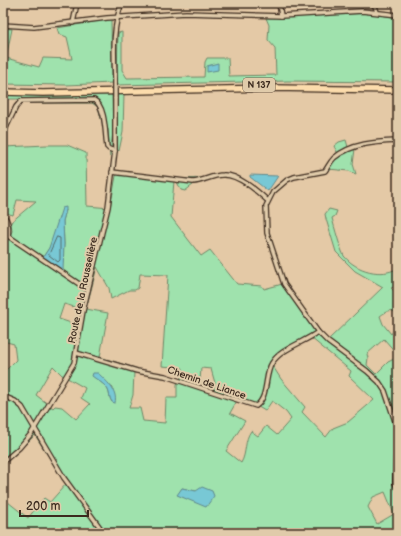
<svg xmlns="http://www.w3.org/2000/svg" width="401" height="536" font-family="'Balsamiq Sans',sans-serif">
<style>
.green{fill:#9fe2ad;stroke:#6d8666;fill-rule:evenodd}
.water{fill:#78c8d5;stroke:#60898c}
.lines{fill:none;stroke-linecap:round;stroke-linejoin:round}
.shore{stroke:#536967;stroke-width:1}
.minor-casing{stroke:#3b2a1e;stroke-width:6}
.highway-casing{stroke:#3b2a1e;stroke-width:8}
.minor{stroke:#e0cbaa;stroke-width:3.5}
.highway{stroke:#fcdcac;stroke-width:5.5}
.minor-bridge-casing{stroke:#3b2a1e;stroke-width:6;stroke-linecap:butt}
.minor-bridge{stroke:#e0cbaa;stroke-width:3.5}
.labels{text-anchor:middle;stroke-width:4;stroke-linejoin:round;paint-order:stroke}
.shield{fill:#e0cbaa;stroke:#6c5a48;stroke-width:1}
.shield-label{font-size:9px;font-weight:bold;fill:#3b2a1e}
.street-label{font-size:10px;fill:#3b2a1e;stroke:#e0cbaa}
</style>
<rect width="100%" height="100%" fill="#e4c9a6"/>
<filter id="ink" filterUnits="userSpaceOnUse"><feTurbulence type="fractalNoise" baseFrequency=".025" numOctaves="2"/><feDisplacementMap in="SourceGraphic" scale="8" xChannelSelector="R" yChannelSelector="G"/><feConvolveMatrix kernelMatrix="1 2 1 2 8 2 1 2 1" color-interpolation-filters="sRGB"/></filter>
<g filter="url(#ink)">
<g class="green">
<polygon points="370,13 398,18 398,82 288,81 117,85 118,33 122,32 122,70 127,78 204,77 205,62 207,58 228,58 229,76 276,75 275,48 268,40 269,25 266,18"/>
<polygon points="111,19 112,83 66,85 3,84 3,28 12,29 6,58 39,67 43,58 72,59 67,37 59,34 57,28"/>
<polygon points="3,94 112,95 113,132 110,156 108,129 103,126 98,107 92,103 25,103 20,99 3,99"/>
<polygon points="117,94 124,94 123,132 119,151 117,149"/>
<polygon points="346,140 348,147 354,145 355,149 353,164 356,174 349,171 328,169 338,154 334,146 339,142"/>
<path d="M47,145h20l19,8 1,53 23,2 6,-32 4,-4 64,7 18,-1 -17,13 -4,-1 -4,-8 -3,-1 -3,36 30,39 9,-6 27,34 25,2 2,3 22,-6 34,49h1l7,8 55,-53 -28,-16 -19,-19 -10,-33 -1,-5 4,-5 8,2 -2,5 -3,2c2,8 9,33 12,38 12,15 38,22 54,12v19l-1,-1 -6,2 7,7v21c-5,-9 -11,-5 -18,0l3,8 8,10 7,-9v30l-14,-16 -17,15 1,4 -1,7 9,9 12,-12 10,-5v94l-2,28 2,7v47h-395v-35l25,20 16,-20 6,4 16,-18 -31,-49 -15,15 -2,-3 -13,11 -2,-2v-83l13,-13 -2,-16 -11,-3v-103l6,1 3,-8 -1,-9 25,-21 -19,-1 -4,15 -10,-3v-66l1,1zM66,210l-3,11 1,23 -2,26 -19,-13 6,-9zM97,267l12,21 2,11 18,-9h6l3,-2 2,-14 28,1 -6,91 21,2 -2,10 -4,6v14h-11l-1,25 -22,-2 -3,-13h-11l4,-13 1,-23 4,-3 -38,-12 8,-44 -22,-4zM64,304l21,6 -2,14 -6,1 -18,-6zM311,338l40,33 -2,5 25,24 -26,22 -15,6 -7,9 -24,-25 3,-5 -24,-28 -9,-14 5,-7zM53,366l9,9 23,13 -4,10 9,6 -14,15 -14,-12 -7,-1 -2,2 -17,-13zM201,368l10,1 4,14 -2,10 -17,-6 4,-6zM93,376l20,12 -1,14c-3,-4 -2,-8 -4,-12 -3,-6 -11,-10 -15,-14zM238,399l17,6 10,6 7,-10 14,11 5,7 -14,16 -11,-9 -8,10 -7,-5c-7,9 -4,22 -10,32l-15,-12 19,-30 -15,-8zM182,488l14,3 -10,7 -8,-3zM385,492l9,22 -17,10 -9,-17 5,-10z"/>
</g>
<g class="water">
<polygon points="218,63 218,70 207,72 207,66"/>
<polygon points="250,175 278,176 268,191 250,177"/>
<polygon points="66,207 66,210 63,221 64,244 63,271 43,257 49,248 62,208"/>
<path d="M93,373h5c8,8 20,17 17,30l-3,-1c-3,-4 -2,-8 -4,-12 -3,-6 -11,-10 -16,-14z"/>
<polygon points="202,487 212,491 214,496 206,507 177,495 182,488 196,491"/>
</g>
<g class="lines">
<polygon class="shore" points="57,237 60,238 60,260 58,262 49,255"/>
<defs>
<g id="minor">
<polyline points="279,3 281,16"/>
<polyline points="371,3 375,6 377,12"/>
<polyline points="3,12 4,3"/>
<polyline points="73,23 77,3"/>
<polyline points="3,25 34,27 107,18 186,13 281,16 362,11 398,15"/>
<path d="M115,79c-1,-26 -3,-52 7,-76"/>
<path d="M3,134l13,-27 5,-6 73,-1c12,6 11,35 13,47l2,2 6,2"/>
<path d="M398,141c-22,1 -46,2 -64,17 -4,4 -6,9 -9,13l-31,6 -7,3 -14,12 -7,14 1,27 17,51 34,48 10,10 39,29 12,11 6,9 12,36 -2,56 3,6"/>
<path d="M112,172l81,10c10,-1 20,-7 30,-7 15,-1 34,16 45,26"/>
<path d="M3,215c6,6 6,13 5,21l80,54"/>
<path d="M76,353l61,18 28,5 91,30c13,-9 8,-31 16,-43 8,-14 33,-21 46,-31"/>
<polyline points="3,396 15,401 22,407 64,478 104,533"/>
<polyline points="3,462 19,448 31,434 74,363 83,311 108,207 115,151 115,98"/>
</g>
<polyline id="highway" points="3,92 43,93 273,88 398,90"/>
</defs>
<use href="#minor" class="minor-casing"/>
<use href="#highway" class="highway-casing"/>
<use href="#minor" class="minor"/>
<use href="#highway" class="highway"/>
<defs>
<polyline id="minor-bridge" points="115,79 115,98"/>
</defs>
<use href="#minor-bridge" class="minor-bridge-casing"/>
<use href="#minor-bridge" class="minor-bridge"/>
</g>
</g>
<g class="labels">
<rect class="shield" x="243" y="78" width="32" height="14" rx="3"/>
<g class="shield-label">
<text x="259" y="88">N 137</text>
</g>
<g class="street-label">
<text transform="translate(82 290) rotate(-78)" y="4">Route de la Rousselière</text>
<text transform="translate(207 382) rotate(19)" y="4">Chemin de Liance</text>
</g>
</g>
<rect width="401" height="536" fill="none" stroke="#e0cbaa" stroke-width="16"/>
<rect x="8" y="8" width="385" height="520" fill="none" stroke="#3b2a1e" stroke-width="1.5" filter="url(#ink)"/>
<path d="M20 510v6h68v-6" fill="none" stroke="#3b2a1e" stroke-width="2"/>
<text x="26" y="510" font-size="12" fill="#3b2a1e" stroke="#e0cbaa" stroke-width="3" paint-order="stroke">200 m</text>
</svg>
